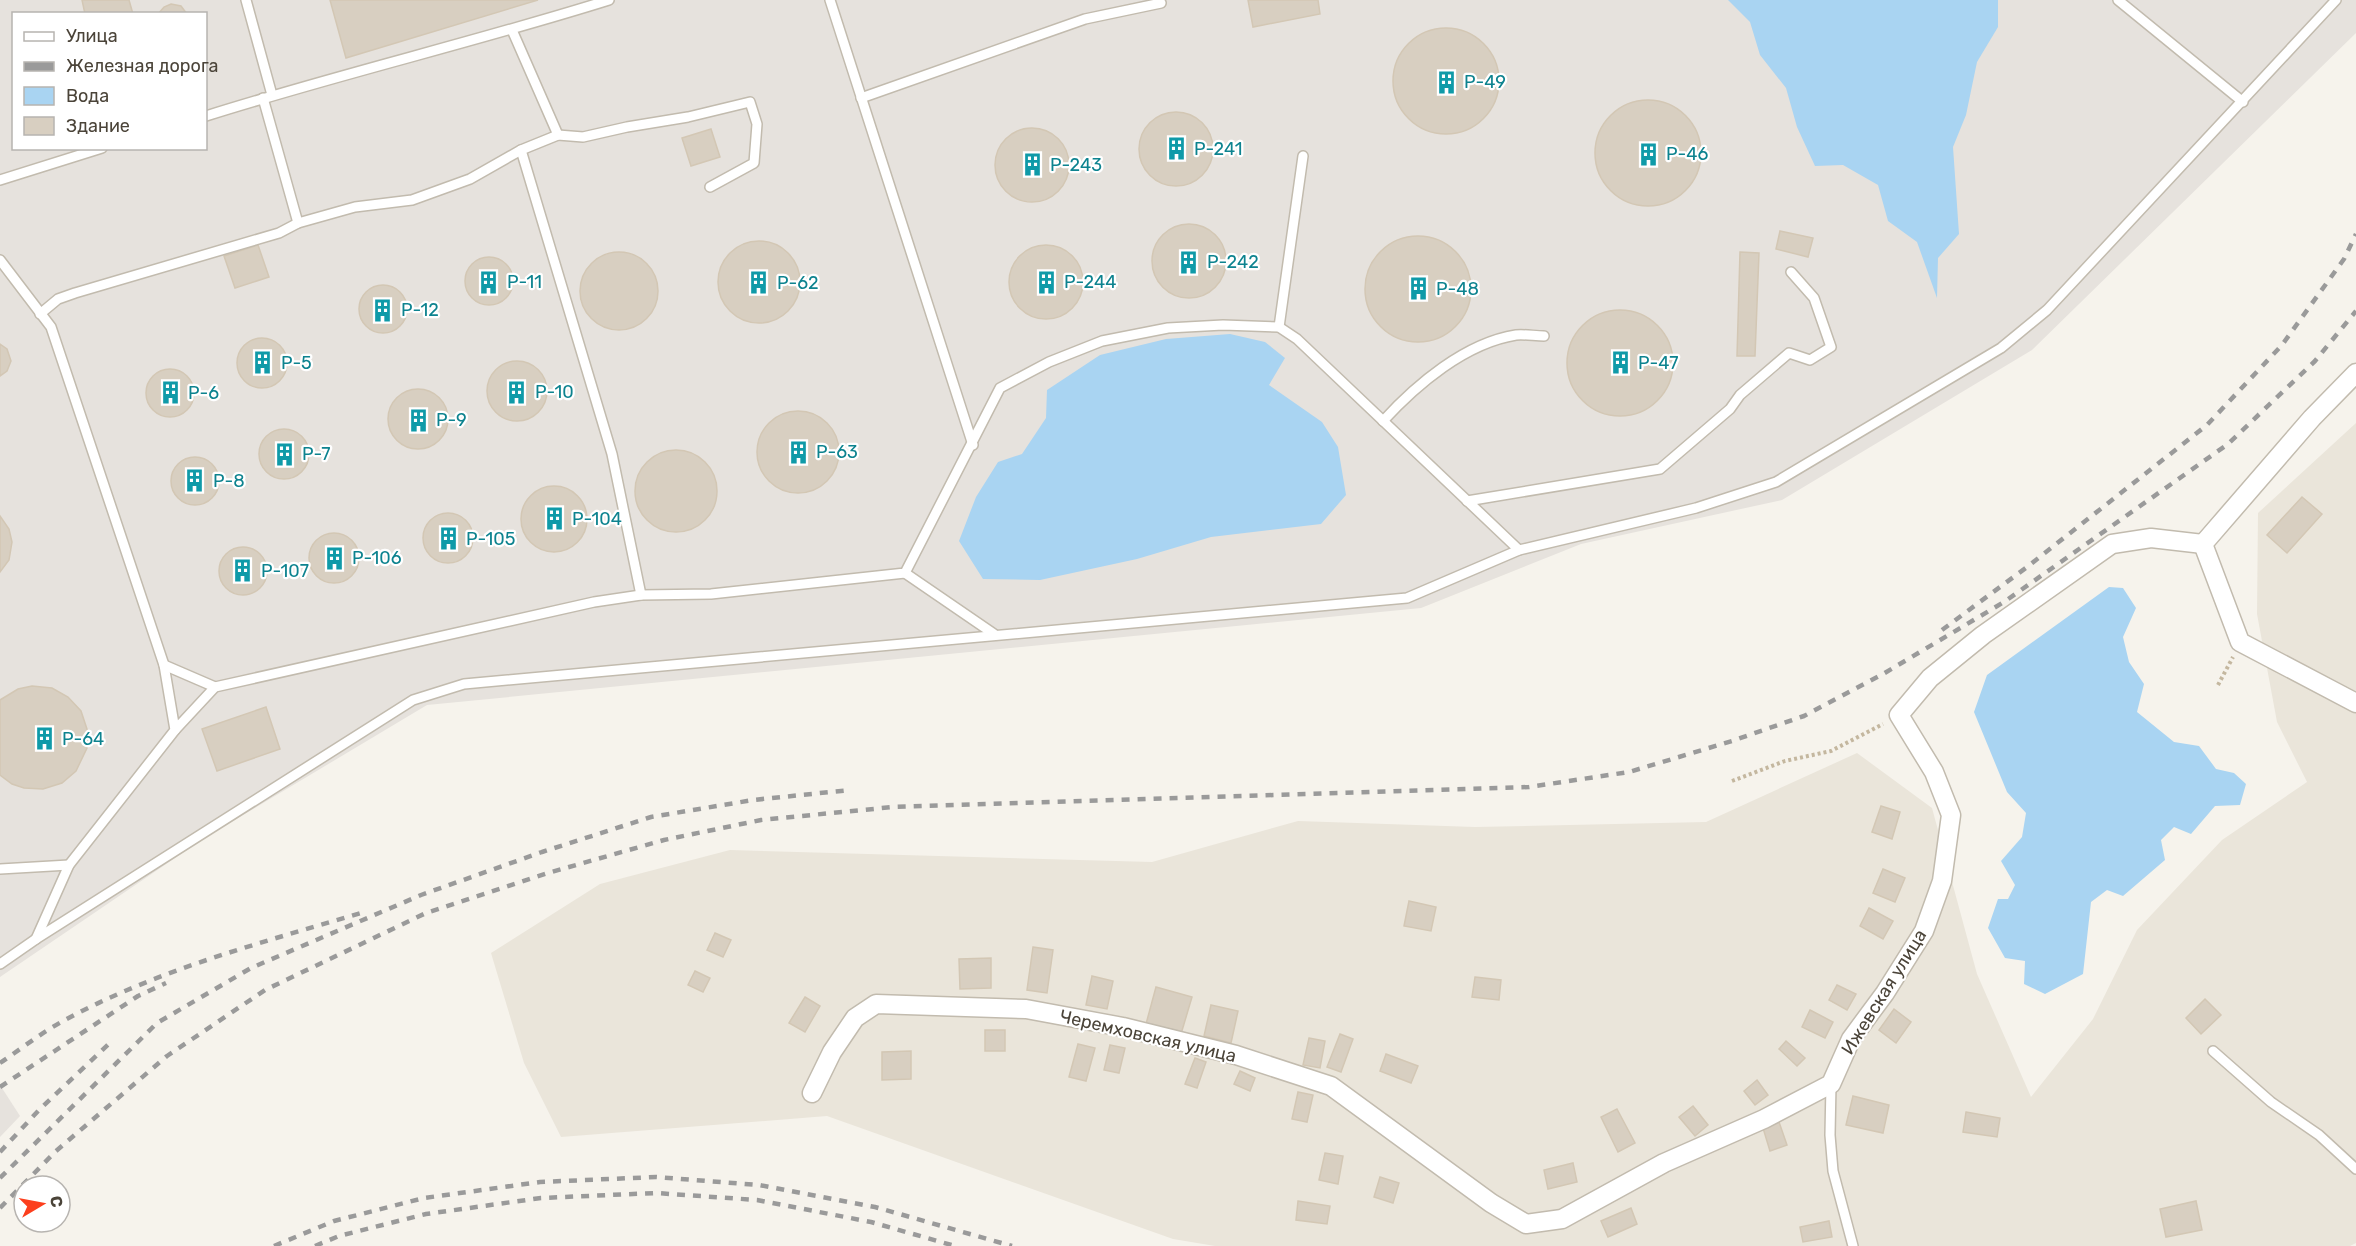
<svg xmlns="http://www.w3.org/2000/svg" width="2356" height="1246" font-family="Rubik,sans-serif">
<style>
.residential{fill:#eae5da}
.industrial{fill:#e6e2dd;fill-rule:evenodd}
.water{fill:#a9d4f2}
.building{fill:#d8cfc1;stroke:#d3c7b4;stroke-width:1.5}
.lines{fill:none;stroke-linecap:round;stroke-linejoin:round}
.lane-casing{stroke:#c2bbae;stroke-width:12}
.street-casing{stroke:#c2bbae;stroke-width:21}
.path{stroke:#c4b79f;stroke-width:4;stroke-dasharray:3 3;stroke-linecap:butt}
.lane{stroke:#fff;stroke-width:9}
.street{stroke:#fff;stroke-width:18}
.rail{stroke:#9a9a9a;stroke-width:4.5;stroke-dasharray:8 8;stroke-linecap:butt}
.labels{text-anchor:middle;stroke-width:4.5;stroke-linejoin:round;paint-order:stroke}
.culture-label{font-size:18px;fill:#0d838f;stroke:#fff;text-anchor:start}
.street-label{font-size:18px;fill:#4b4439;stroke:#fff}
</style>
<rect width="100%" height="100%" fill="#f6f3ec"/>
<polygon class="residential" points="2356,423 2356,1243 2350,1246 1215,1246 1173,1239 827,1116 561,1137 524,1063 491,953 600,884 730,850 1152,862 1298,821 1475,827 1706,822 1857,753 1932,808 1977,974 2031,1097 2093,1019 2137,930 2222,840 2307,782 2277,722 2257,614 2258,513"/>
<g class="industrial">
<path d="M0,0h2356v33l-324,317 -250,150 -201,44 -160,64 -994,97 -224,134 -203,138zM14,14h192v134h-192z"/>
<polygon points="0,1085 20,1116 0,1137"/>
</g>
<g class="water">
<polygon points="1728,0 1998,0 1998,27 1977,62 1966,115 1953,147 1959,234 1938,258 1937,298 1917,242 1888,221 1878,185 1843,165 1815,166 1797,127 1786,88 1760,55 1750,22"/>
<polygon points="1230,334 1265,342 1285,358 1269,385 1322,422 1338,447 1346,495 1321,524 1211,537 1137,559 1040,580 983,579 959,541 976,497 998,462 1022,454 1046,418 1047,390 1100,355 1166,339"/>
<polygon points="2109,587 2123,588 2136,608 2123,637 2129,662 2144,684 2137,712 2174,742 2199,746 2216,769 2234,773 2246,784 2240,805 2215,806 2191,834 2174,827 2161,840 2165,860 2123,896 2107,890 2091,902 2083,974 2045,994 2024,984 2025,961 2005,958 1988,928 1998,899 2008,899 2015,885 2001,861 2022,837 2026,813 2007,792 1974,712 1987,675"/>
</g>
<g class="building">
<polygon points="82,0 129,0 133,14 85,14"/>
<polygon points="330,0 538,0 346,58"/>
<polygon points="1248,0 1318,0 1320,14 1253,27"/>
<polygon points="171,4 181,6 187,14 158,14 164,7"/>
<circle cx="1446" cy="81" r="53"/>
<circle cx="1648" cy="153" r="53"/>
<circle cx="1176" cy="149" r="37"/>
<circle cx="1032" cy="165" r="37"/>
<polygon points="711,129 720,157 691,166 682,138"/>
<circle cx="1189" cy="261" r="37"/>
<polygon points="1780,231 1813,238 1808,257 1776,249"/>
<circle cx="1418" cy="289" r="53"/>
<circle cx="759" cy="282" r="41"/>
<circle cx="1046" cy="282" r="37"/>
<polygon points="258,245 269,277 235,288 224,256"/>
<polygon points="1740,252 1759,253 1755,356 1737,356"/>
<circle cx="619" cy="291" r="39"/>
<circle cx="489" cy="281" r="24"/>
<circle cx="383" cy="309" r="24"/>
<circle cx="1620" cy="363" r="53"/>
<circle cx="262" cy="363" r="25"/>
<polygon points="0,344 7,349 11,361 7,371 0,376"/>
<circle cx="517" cy="391" r="30"/>
<circle cx="170" cy="393" r="24"/>
<circle cx="418" cy="419" r="30"/>
<circle cx="798" cy="452" r="41"/>
<circle cx="284" cy="454" r="25"/>
<circle cx="676" cy="491" r="41"/>
<circle cx="195" cy="481" r="24"/>
<circle cx="554" cy="519" r="33"/>
<polygon points="2302,497 2322,514 2287,553 2267,535"/>
<circle cx="448" cy="538" r="25"/>
<polygon points="0,516 9,529 12,542 9,560 0,572"/>
<circle cx="334" cy="558" r="25"/>
<circle cx="243" cy="571" r="24"/>
<polygon points="32,686 52,688 68,697 81,711 87,729 87,748 76,771 62,783 43,789 24,788 12,784 0,775 0,700 18,689"/>
<polygon points="266,707 280,749 217,771 202,729"/>
<polygon points="1881,806 1900,812 1892,839 1872,832"/>
<polygon points="1883,869 1905,878 1895,902 1873,893"/>
<polygon points="1409,901 1436,907 1431,931 1404,926"/>
<polygon points="1869,908 1893,921 1883,939 1860,926"/>
<polygon points="715,933 731,940 723,957 707,950"/>
<polygon points="1033,947 1053,950 1047,993 1027,990"/>
<polygon points="991,958 991,988 960,989 959,959"/>
<polygon points="695,971 710,978 703,992 688,985"/>
<polygon points="1092,976 1113,981 1107,1009 1086,1005"/>
<polygon points="1475,977 1501,980 1499,1000 1472,997"/>
<polygon points="1837,985 1856,994 1847,1010 1829,1000"/>
<polygon points="1156,987 1192,997 1181,1034 1146,1024"/>
<polygon points="805,997 820,1006 805,1032 789,1023"/>
<polygon points="2205,999 2221,1015 2201,1034 2186,1018"/>
<polygon points="1211,1005 1238,1011 1231,1043 1204,1036"/>
<polygon points="1894,1009 1911,1022 1896,1043 1879,1030"/>
<polygon points="1810,1010 1833,1022 1825,1038 1802,1027"/>
<rect x="985" y="1030" width="20" height="21"/>
<polygon points="1340,1034 1353,1039 1341,1072 1327,1067"/>
<polygon points="1309,1038 1325,1041 1320,1068 1303,1065"/>
<polygon points="1786,1041 1805,1058 1797,1066 1779,1049"/>
<polygon points="1078,1044 1095,1048 1086,1081 1069,1077"/>
<polygon points="1110,1045 1125,1048 1119,1073 1104,1070"/>
<polygon points="911,1051 911,1079 882,1080 882,1052"/>
<polygon points="1386,1054 1418,1066 1411,1083 1380,1071"/>
<polygon points="1195,1058 1206,1062 1197,1088 1185,1084"/>
<polygon points="1240,1071 1255,1078 1250,1091 1234,1084"/>
<polygon points="1757,1080 1768,1095 1755,1105 1744,1091"/>
<polygon points="1298,1092 1313,1095 1307,1122 1292,1119"/>
<polygon points="1853,1096 1889,1105 1883,1133 1846,1125"/>
<polygon points="1693,1106 1708,1125 1695,1136 1679,1117"/>
<polygon points="1617,1109 1635,1143 1618,1152 1601,1117"/>
<polygon points="1966,1112 2000,1118 1997,1137 1963,1132"/>
<polygon points="1779,1122 1787,1145 1770,1151 1763,1128"/>
<polygon points="1325,1153 1343,1156 1338,1184 1319,1180"/>
<polygon points="1573,1163 1577,1182 1548,1189 1544,1170"/>
<polygon points="1380,1177 1399,1183 1393,1203 1374,1197"/>
<polygon points="1298,1201 1330,1206 1327,1224 1296,1220"/>
<polygon points="2196,1201 2202,1230 2166,1237 2160,1209"/>
<polygon points="1631,1208 1637,1224 1608,1237 1601,1221"/>
<polygon points="1829,1221 1832,1237 1803,1242 1800,1227"/>
</g>
<g class="lines">
<defs>
<g id="lane">
<polyline points="246,0 272,95"/>
<polyline points="830,0 973,445"/>
<polyline points="2118,0 2243,102"/>
<polyline points="512,30 558,135 521,150 612,454 641,595 711,594 905,573 1000,388 1049,362 1102,341 1168,328 1223,325 1279,327 1297,339 1519,550"/>
<polyline points="263,98 298,223"/>
<polyline points="861,98 1085,19 1161,3"/>
<path d="M206,116c133,-42 269,-74 403,-116"/>
<polyline points="558,135 583,137 627,127 688,117 750,102 757,124 754,163 710,187"/>
<polyline points="0,180 102,148"/>
<polyline points="0,260 51,327 164,665 175,730 69,865 36,939"/>
<polyline points="40,314 58,299 75,293 279,233 298,223 355,207 412,200 470,179 521,150"/>
<polyline points="1279,327 1303,156"/>
<path d="M1383,421c33,-36 82,-78 133,-86 8,-1 19,1 28,1"/>
<polyline points="1467,501 1660,469 1730,409 1740,395 1789,353 1810,360 1831,347 1814,298 1791,272"/>
<polyline points="905,573 994,634"/>
<polyline points="164,665 215,687"/>
<polyline points="175,730 215,687 594,602 641,595"/>
<polyline points="0,869 69,865"/>
<polyline points="0,964 36,939 413,700 464,684 1407,598 1519,550 1696,508 1776,482 2001,348 2047,310 2336,0"/>
<polyline points="2213,1051 2271,1102 2319,1135 2356,1169"/>
<polyline points="1831,1084 1830,1135 1833,1171 1853,1246"/>
</g>
<g id="street">
<polyline points="2356,373 2312,418 2203,544 2240,642 2356,703"/>
<polyline points="812,1093 832,1052 855,1018 876,1004 1026,1009 1123,1027 1236,1055 1331,1086 1491,1203 1526,1224 1562,1219 1664,1163 1764,1119 1831,1084 1851,1039 1885,993 1924,931 1942,881 1951,815 1934,772 1899,715 1930,678 1983,635 2112,544 2151,538 2203,544"/>
</g>
</defs>
<use href="#lane" class="lane-casing"/>
<use href="#street" class="street-casing"/>
<g class="path">
<polyline points="2218,685 2233,657"/>
<polyline points="1732,781 1785,761 1831,751 1883,724"/>
</g>
<use href="#lane" class="lane"/>
<use href="#street" class="street"/>
<g class="rail">
<polyline points="1942,630 2027,567 2207,425 2282,345 2344,259 2356,234"/>
<path d="M0,1063c21,-14 42,-31 65,-43 92,-50 195,-77 296,-107"/>
<polyline points="0,1087 138,996 166,983"/>
<polyline points="0,1152 39,1110 113,1040"/>
<polyline points="0,1178 157,1023 251,968 421,895 542,852 651,817 753,800 850,790"/>
<polyline points="0,1208 56,1151 167,1056 265,990 426,913 548,873 664,840 761,820 893,807 1529,787 1629,772 1732,741 1804,716 1883,674 2004,602 2228,444 2315,361 2356,311"/>
<polyline points="274,1246 334,1221 424,1198 540,1182 656,1177 759,1185 875,1207 1012,1246"/>
<polyline points="315,1246 339,1236 426,1214 541,1198 656,1193 757,1200 871,1222 955,1246"/>
</g>
</g>
<defs>
<symbol id="building-bare" viewBox="-9 -9 18 18"><path d="M-4-6H4V6H1V3H-1V6H-4ZM-2.5-4.3h1.7v1.8h-1.7ZM.8-4.3h1.7v1.8H.8ZM-2.5-1h1.7V.8h-1.7ZM.8-1h1.7V.8H.8Z" fill="#0f9aa8" stroke="#fff" stroke-width="2.5" paint-order="stroke"/></symbol>
</defs>
<g fill-rule="evenodd">
<use href="#building-bare" x="1430" y="66" width="33" height="33"/>
<use href="#building-bare" x="1160" y="132" width="33" height="33"/>
<use href="#building-bare" x="1632" y="138" width="33" height="33"/>
<use href="#building-bare" x="1016" y="148" width="33" height="33"/>
<use href="#building-bare" x="1172" y="246" width="33" height="33"/>
<use href="#building-bare" x="472" y="266" width="33" height="33"/>
<use href="#building-bare" x="1030" y="266" width="33" height="33"/>
<use href="#building-bare" x="742" y="266" width="33" height="33"/>
<use href="#building-bare" x="1402" y="272" width="33" height="33"/>
<use href="#building-bare" x="366" y="294" width="33" height="33"/>
<use href="#building-bare" x="246" y="346" width="33" height="33"/>
<use href="#building-bare" x="1604" y="346" width="33" height="33"/>
<use href="#building-bare" x="500" y="376" width="33" height="33"/>
<use href="#building-bare" x="154" y="376" width="33" height="33"/>
<use href="#building-bare" x="402" y="404" width="33" height="33"/>
<use href="#building-bare" x="782" y="436" width="33" height="33"/>
<use href="#building-bare" x="268" y="438" width="33" height="33"/>
<use href="#building-bare" x="178" y="464" width="33" height="33"/>
<use href="#building-bare" x="538" y="502" width="33" height="33"/>
<use href="#building-bare" x="432" y="522" width="33" height="33"/>
<use href="#building-bare" x="318" y="542" width="33" height="33"/>
<use href="#building-bare" x="226" y="554" width="33" height="33"/>
<use href="#building-bare" x="28" y="722" width="33" height="33"/>
</g>
<g class="labels">
<g class="culture-label">
<text x="1464" y="88">Р-49</text>
<text x="1194" y="155">Р-241</text>
<text x="1666" y="160">Р-46</text>
<text x="1050" y="171">Р-243</text>
<text x="1207" y="268">Р-242</text>
<text x="507" y="288">Р-11</text>
<text x="1064" y="288">Р-244</text>
<text x="777" y="289">Р-62</text>
<text x="1436" y="295">Р-48</text>
<text x="401" y="316">Р-12</text>
<text x="281" y="369">Р-5</text>
<text x="1638" y="369">Р-47</text>
<text x="535" y="398">Р-10</text>
<text x="188" y="399">Р-6</text>
<text x="436" y="426">Р-9</text>
<text x="816" y="458">Р-63</text>
<text x="302" y="460">Р-7</text>
<text x="213" y="487">Р-8</text>
<text x="572" y="525">Р-104</text>
<text x="466" y="545">Р-105</text>
<text x="352" y="564">Р-106</text>
<text x="261" y="577">Р-107</text>
<text x="62" y="745">Р-64</text>
</g>
<g class="street-label">
<text transform="translate(1884 992) rotate(-58)" y="6">Ижевская улица</text>
<text transform="translate(1148 1036) rotate(13)" y="6">Черемховская улица</text>
</g>
</g>
<rect x="12" y="12" width="195" height="138" fill="#ffffff" stroke="#b7b4b0" stroke-width="1.5"/>
<rect x="24" y="32" width="30" height="9" fill="#ffffff" stroke="#b7b4b0" stroke-width="1.5"/>
<text x="66" y="42" font-size="18" fill="#4b4439">Улица</text>
<rect x="24" y="62" width="30" height="9" fill="#9a9a9a" stroke="#b7b4b0" stroke-width="1.5"/>
<text x="66" y="72" font-size="18" fill="#4b4439">Железная дорога</text>
<rect x="24" y="87" width="30" height="18" fill="#a9d4f2" stroke="#b7b4b0" stroke-width="1.5"/>
<text x="66" y="102" font-size="18" fill="#4b4439">Вода</text>
<rect x="24" y="117" width="30" height="18" fill="#d8cfc1" stroke="#b7b4b0" stroke-width="1.5"/>
<text x="66" y="132" font-size="18" fill="#4b4439">Здание</text>
<g transform="translate(42 1204) rotate(80)"><circle r="28" fill="#ffffff" stroke="#b7b4b0" stroke-width="1.5"/>
<path d="M0-4.5L10 22L0 15L-10 22Z" fill="#fc3f1d"/>
<text y="-9" font-size="16" font-weight="bold" text-anchor="middle" fill="#4b4439">С</text>
</g>
</svg>
